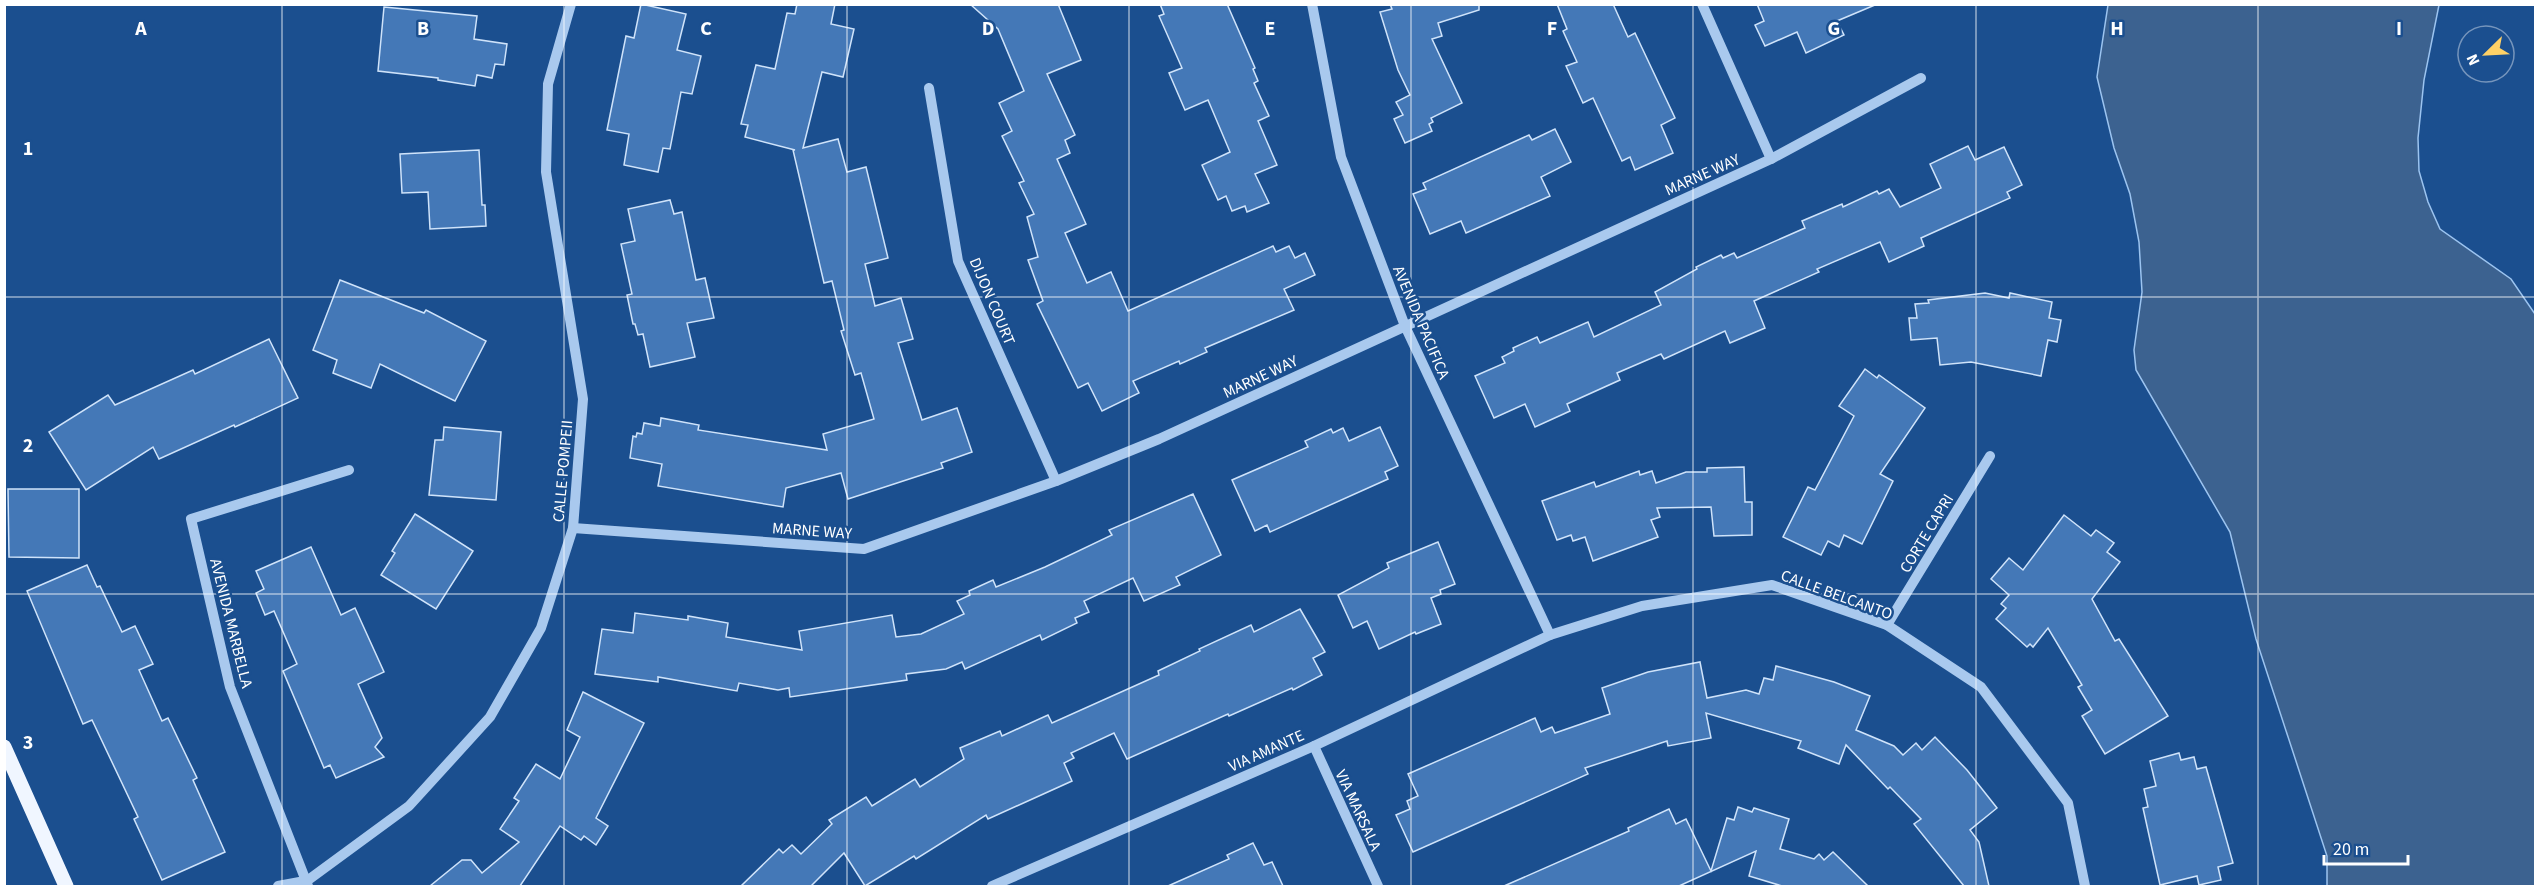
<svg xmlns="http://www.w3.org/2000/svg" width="2540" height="891" font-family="'Source Sans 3',sans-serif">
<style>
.water{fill:#3c6290;stroke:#9cc4f0;stroke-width:1.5}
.building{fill:#4478b7;stroke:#cfe3fa;stroke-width:1.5}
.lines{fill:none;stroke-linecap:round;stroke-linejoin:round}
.minor{stroke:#a9c9ee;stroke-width:10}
.major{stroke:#f0f6ff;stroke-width:15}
.grid{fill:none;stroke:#fff;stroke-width:1.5;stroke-opacity:0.55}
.labels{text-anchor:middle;stroke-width:5;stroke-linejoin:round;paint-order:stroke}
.street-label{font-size:16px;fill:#fff;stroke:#1b4f8f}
.grid-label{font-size:20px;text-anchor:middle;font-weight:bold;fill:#fff;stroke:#1b4f8f;stroke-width:5;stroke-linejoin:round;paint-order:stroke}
</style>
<rect width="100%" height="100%" fill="#1b4f8f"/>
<polygon class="water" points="2108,5 2439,5 2424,80 2418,138 2419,171 2428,202 2440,229 2511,279 2535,314 2535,886 2327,886 2327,856 2256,639 2230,532 2136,370 2134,350 2142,292 2139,242 2130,194 2114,148 2097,77"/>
<g class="building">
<polygon points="641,4 686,14 677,50 701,56 692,94 681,92 670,149 663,148 658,172 624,165 629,134 607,130 626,36 634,38"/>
<polygon points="797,4 835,4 831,24 854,29 843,77 822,72 803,148 838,139 847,172 866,167 888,258 865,264 875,306 901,298 913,339 898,343 922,420 957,408 972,452 941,463 943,468 848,499 841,473 786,488 783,507 658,486 662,464 630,458 633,436 636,437 637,433 642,434 644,423 660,426 661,418 699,425 698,430 827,450 823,434 874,419 861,373 855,375 841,331 844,330 832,281 824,283 793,150 795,150 745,137 748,125 741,124 756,65 775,69 787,13 795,14"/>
<polygon points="970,4 1058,4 1081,60 1047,74 1075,135 1065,140 1070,153 1057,159 1086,224 1065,233 1087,283 1111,272 1128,311 1273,246 1276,252 1289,246 1295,258 1305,253 1315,275 1284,289 1294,310 1205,348 1207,352 1180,364 1179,361 1133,381 1139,393 1102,411 1088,383 1078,388 1037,304 1043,301 1028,260 1038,257 1027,217 1034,214 1019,183 1024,181 1002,136 1012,131 999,103 1024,91 998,29"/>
<polygon points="1160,4 1227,4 1255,68 1253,69 1258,81 1254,83 1269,116 1258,121 1277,165 1255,174 1269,203 1247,212 1245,206 1232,211 1226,196 1218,200 1202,165 1230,152 1208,100 1185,110 1169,73 1182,68 1159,16 1164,14"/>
<polygon points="1390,4 1479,4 1479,10 1438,23 1442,36 1432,39 1462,103 1431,118 1433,122 1429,124 1432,131 1405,143 1394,119 1403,115 1396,102 1410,95 1398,70 1380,12 1392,9"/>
<polygon points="1557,4 1613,4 1628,37 1635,33 1675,118 1661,125 1673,153 1635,170 1630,157 1622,161 1593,98 1583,103 1566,66 1577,62 1563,31 1567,29"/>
<polygon points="1757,4 1875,4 1875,5 1837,21 1844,35 1806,53 1797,32 1765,46 1755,25 1764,21"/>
<polygon points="384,7 477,16 474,39 507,44 504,65 495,64 492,78 477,75 475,86 438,80 438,78 378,71"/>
<polygon points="1555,129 1571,162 1541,177 1550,196 1466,233 1461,221 1430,234 1413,194 1426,189 1423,183 1529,135 1532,140"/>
<polygon points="1968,146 1975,160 2004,147 2022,185 2007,192 2010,198 1921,238 1924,246 1889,262 1880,242 1817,269 1819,272 1754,301 1765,328 1730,343 1725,331 1664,359 1661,354 1617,373 1620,380 1567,404 1570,411 1535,427 1525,404 1494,418 1475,376 1505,363 1502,357 1514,351 1513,348 1537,337 1540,343 1588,322 1594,337 1661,305 1655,292 1697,269 1696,267 1721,255 1723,258 1734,253 1737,258 1805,228 1802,221 1842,204 1843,207 1877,191 1879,194 1889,189 1900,207 1941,188 1930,164"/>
<polygon points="479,150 482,205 485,205 486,226 430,229 428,192 402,193 400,154"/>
<polygon points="670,200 674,214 682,212 696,280 705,278 714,318 687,323 695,357 650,367 643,334 638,335 635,324 633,324 627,295 632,294 621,244 635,241 628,209"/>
<polygon points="340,280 424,313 426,310 486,341 455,401 380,364 371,388 333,373 337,360 313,350"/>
<polygon points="1985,293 2009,298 2010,293 2052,302 2049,318 2061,320 2057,342 2048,340 2041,376 1971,362 1940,365 1937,338 1911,340 1909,318 1917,318 1915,304 1929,303 1928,300"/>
<polygon points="269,339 298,398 235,427 234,425 159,459 153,447 86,490 49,432 108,395 115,405 193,370 195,374"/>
<polygon points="1865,369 1877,378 1879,375 1925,408 1880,474 1893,481 1862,544 1844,535 1839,547 1828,541 1821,555 1783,537 1808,487 1815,490 1854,416 1839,406"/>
<polygon points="444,427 501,432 496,500 429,495 435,440 443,440"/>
<polygon points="1380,427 1398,466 1385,472 1388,479 1270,532 1267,525 1255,531 1232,480 1308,447 1305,441 1331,429 1333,433 1343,428 1349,441"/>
<polygon points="1744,467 1745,502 1752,502 1752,535 1714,536 1711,507 1657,508 1660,517 1651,520 1658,537 1593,561 1585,537 1573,541 1571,535 1557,540 1542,501 1594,482 1596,487 1639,471 1640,475 1652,471 1656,483 1686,472 1707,472 1707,468"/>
<polygon points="8,489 79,489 79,558 9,557"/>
<polygon points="1193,494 1221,555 1176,577 1180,585 1144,601 1133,578 1084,601 1089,612 1075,618 1077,623 1042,640 1040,635 965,669 962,662 946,669 906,674 907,680 790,697 789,688 778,690 739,683 737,691 658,677 658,682 595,674 602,629 633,633 635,613 688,620 688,616 728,623 726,637 802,650 799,631 892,615 896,637 921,634 964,614 957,601 970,595 969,591 993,580 996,587 1045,567 1112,535 1109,530"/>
<polygon points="415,514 473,551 436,609 381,575 395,553 392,551"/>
<polygon points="2064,515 2091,536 2096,530 2114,543 2107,552 2120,562 2092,599 2115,641 2119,639 2168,716 2105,754 2082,716 2092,710 2078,687 2082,685 2048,628 2033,647 2030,644 2027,647 1996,619 2006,608 2001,604 2009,595 1991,579 2009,558 2023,570"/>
<polygon points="1438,542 1455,584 1440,590 1441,594 1431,598 1441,624 1416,634 1415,632 1379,649 1367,621 1353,628 1338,595 1389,568 1387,563"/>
<polygon points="311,547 341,615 355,608 384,672 358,684 382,738 375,747 384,757 336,778 330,765 324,768 283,671 297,664 274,611 265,615 256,593 264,589 256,571"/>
<polygon points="87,565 97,587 100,586 122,632 135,626 153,664 139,670 162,721 168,718 197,778 193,780 225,852 162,880 134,819 138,817 92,720 83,724 27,591"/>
<polygon points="1300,609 1325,652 1313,658 1322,675 1293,690 1292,688 1229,716 1228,714 1127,759 1114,733 1071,753 1074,758 1064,763 1072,781 988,819 986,815 916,859 914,856 865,886 844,853 811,886 741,886 779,849 783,853 792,845 801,854 832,824 829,820 866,797 872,806 915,779 920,787 964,759 960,748 1000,731 1002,736 1048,715 1052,723 1159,675 1158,671 1200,651 1199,649 1251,625 1254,632"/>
<polygon points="1700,662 1707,698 1746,690 1759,694 1764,678 1773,680 1776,666 1834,682 1870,696 1856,730 1894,746 1903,755 1916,743 1922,750 1935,737 1967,770 1997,808 1970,830 1979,842 1989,886 1964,886 1914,824 1921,819 1890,787 1888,789 1846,745 1839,764 1798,748 1801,741 1706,713 1711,738 1668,746 1667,741 1585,768 1588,774 1413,852 1396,815 1410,809 1407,801 1418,796 1408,774 1535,718 1541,732 1552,727 1555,733 1610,714 1602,688 1648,672"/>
<polygon points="583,692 644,723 596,818 608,826 596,845 584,836 581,840 560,826 520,886 430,886 462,860 471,860 482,873 519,842 500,829 519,801 514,798 536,764 560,779 580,737 567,730"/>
<polygon points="2179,753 2181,760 2194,757 2197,769 2206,767 2233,863 2218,867 2221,880 2199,885 2197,876 2160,885 2143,808 2148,807 2144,789 2156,786 2150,761"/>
<polygon points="1738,807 1752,812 1754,808 1789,819 1780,849 1814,859 1819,854 1824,860 1833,852 1868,886 1782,886 1749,876 1756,851 1679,886 1504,886 1629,831 1628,828 1669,809 1676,824 1686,819 1711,871 1727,818 1734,820"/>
<polygon points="1253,843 1264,865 1272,862 1283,886 1168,886 1229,859 1227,855"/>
</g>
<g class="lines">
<g class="minor">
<polyline points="1312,4 1341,157 1405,326 1550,635"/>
<polyline points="1702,4 1771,159"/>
<polyline points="929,88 958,261 1056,481"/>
<polyline points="573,528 864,549 1056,481 1159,439 1771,159 1921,78"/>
<polyline points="1887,625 1990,456"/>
<polyline points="1314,746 1378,886"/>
<polyline points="278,886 305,881"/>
<polyline points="300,886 409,806 490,717 541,628 573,528 583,399 546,172 548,84 571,4"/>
<polyline points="308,886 230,687 191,519 349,470"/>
<polyline points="992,886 1314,746 1550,635 1642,606 1772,585 1887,625 1981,687 2068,803 2085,886"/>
</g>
<polyline class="major" points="4,747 66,886"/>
</g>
<path class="grid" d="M282,4v882M564,4v882M847,4v882M1129,4v882M1411,4v882M1693,4v882M1976,4v882M2258,4v882M4,297h2532M4,594h2532"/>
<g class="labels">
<g class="street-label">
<text transform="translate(1702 174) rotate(-24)" y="6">MARNE WAY</text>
<text transform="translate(993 301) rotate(67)" y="6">DIJON COURT</text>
<text transform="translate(1422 322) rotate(67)" y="6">AVENIDA PACIFICA</text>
<text transform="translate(1260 376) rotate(-25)" y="6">MARNE WAY</text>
<text transform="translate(562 471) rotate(-85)" y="6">CALLE POMPEII</text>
<text transform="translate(812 530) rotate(4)" y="6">MARNE WAY</text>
<text transform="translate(1926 533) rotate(-59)" y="6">CORTE CAPRI</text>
<text transform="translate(1837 594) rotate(20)" y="6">CALLE BELCANTO</text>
<text transform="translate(232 623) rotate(76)" y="6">AVENIDA MARBELLA</text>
<text transform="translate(1266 750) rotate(-24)" y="6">VIA AMANTE</text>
<text transform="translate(1359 810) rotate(65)" y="6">VIA MARSALA</text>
</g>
</g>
<g class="grid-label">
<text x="141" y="35">A</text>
<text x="423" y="35">B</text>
<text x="706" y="35">C</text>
<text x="988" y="35">D</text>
<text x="1270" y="35">E</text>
<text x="1552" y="35">F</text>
<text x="1834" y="35">G</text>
<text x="2117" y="35">H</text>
<text x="2399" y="35">I</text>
<text x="28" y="155">1</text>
<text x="28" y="452">2</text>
<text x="28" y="749">3</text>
</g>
<rect width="2540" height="891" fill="none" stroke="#ffffff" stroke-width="12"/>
<g transform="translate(2486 54) rotate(246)"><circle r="28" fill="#1b4f8f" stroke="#7695bc" stroke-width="1.5"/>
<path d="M0-4.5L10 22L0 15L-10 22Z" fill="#ffd166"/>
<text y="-9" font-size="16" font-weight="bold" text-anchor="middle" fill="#ffffff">N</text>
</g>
<path d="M2324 855v9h84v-9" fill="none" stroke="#ffffff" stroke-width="3"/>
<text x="2333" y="855" font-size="18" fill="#ffffff" stroke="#1b4f8f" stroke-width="4.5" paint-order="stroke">20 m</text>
</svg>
